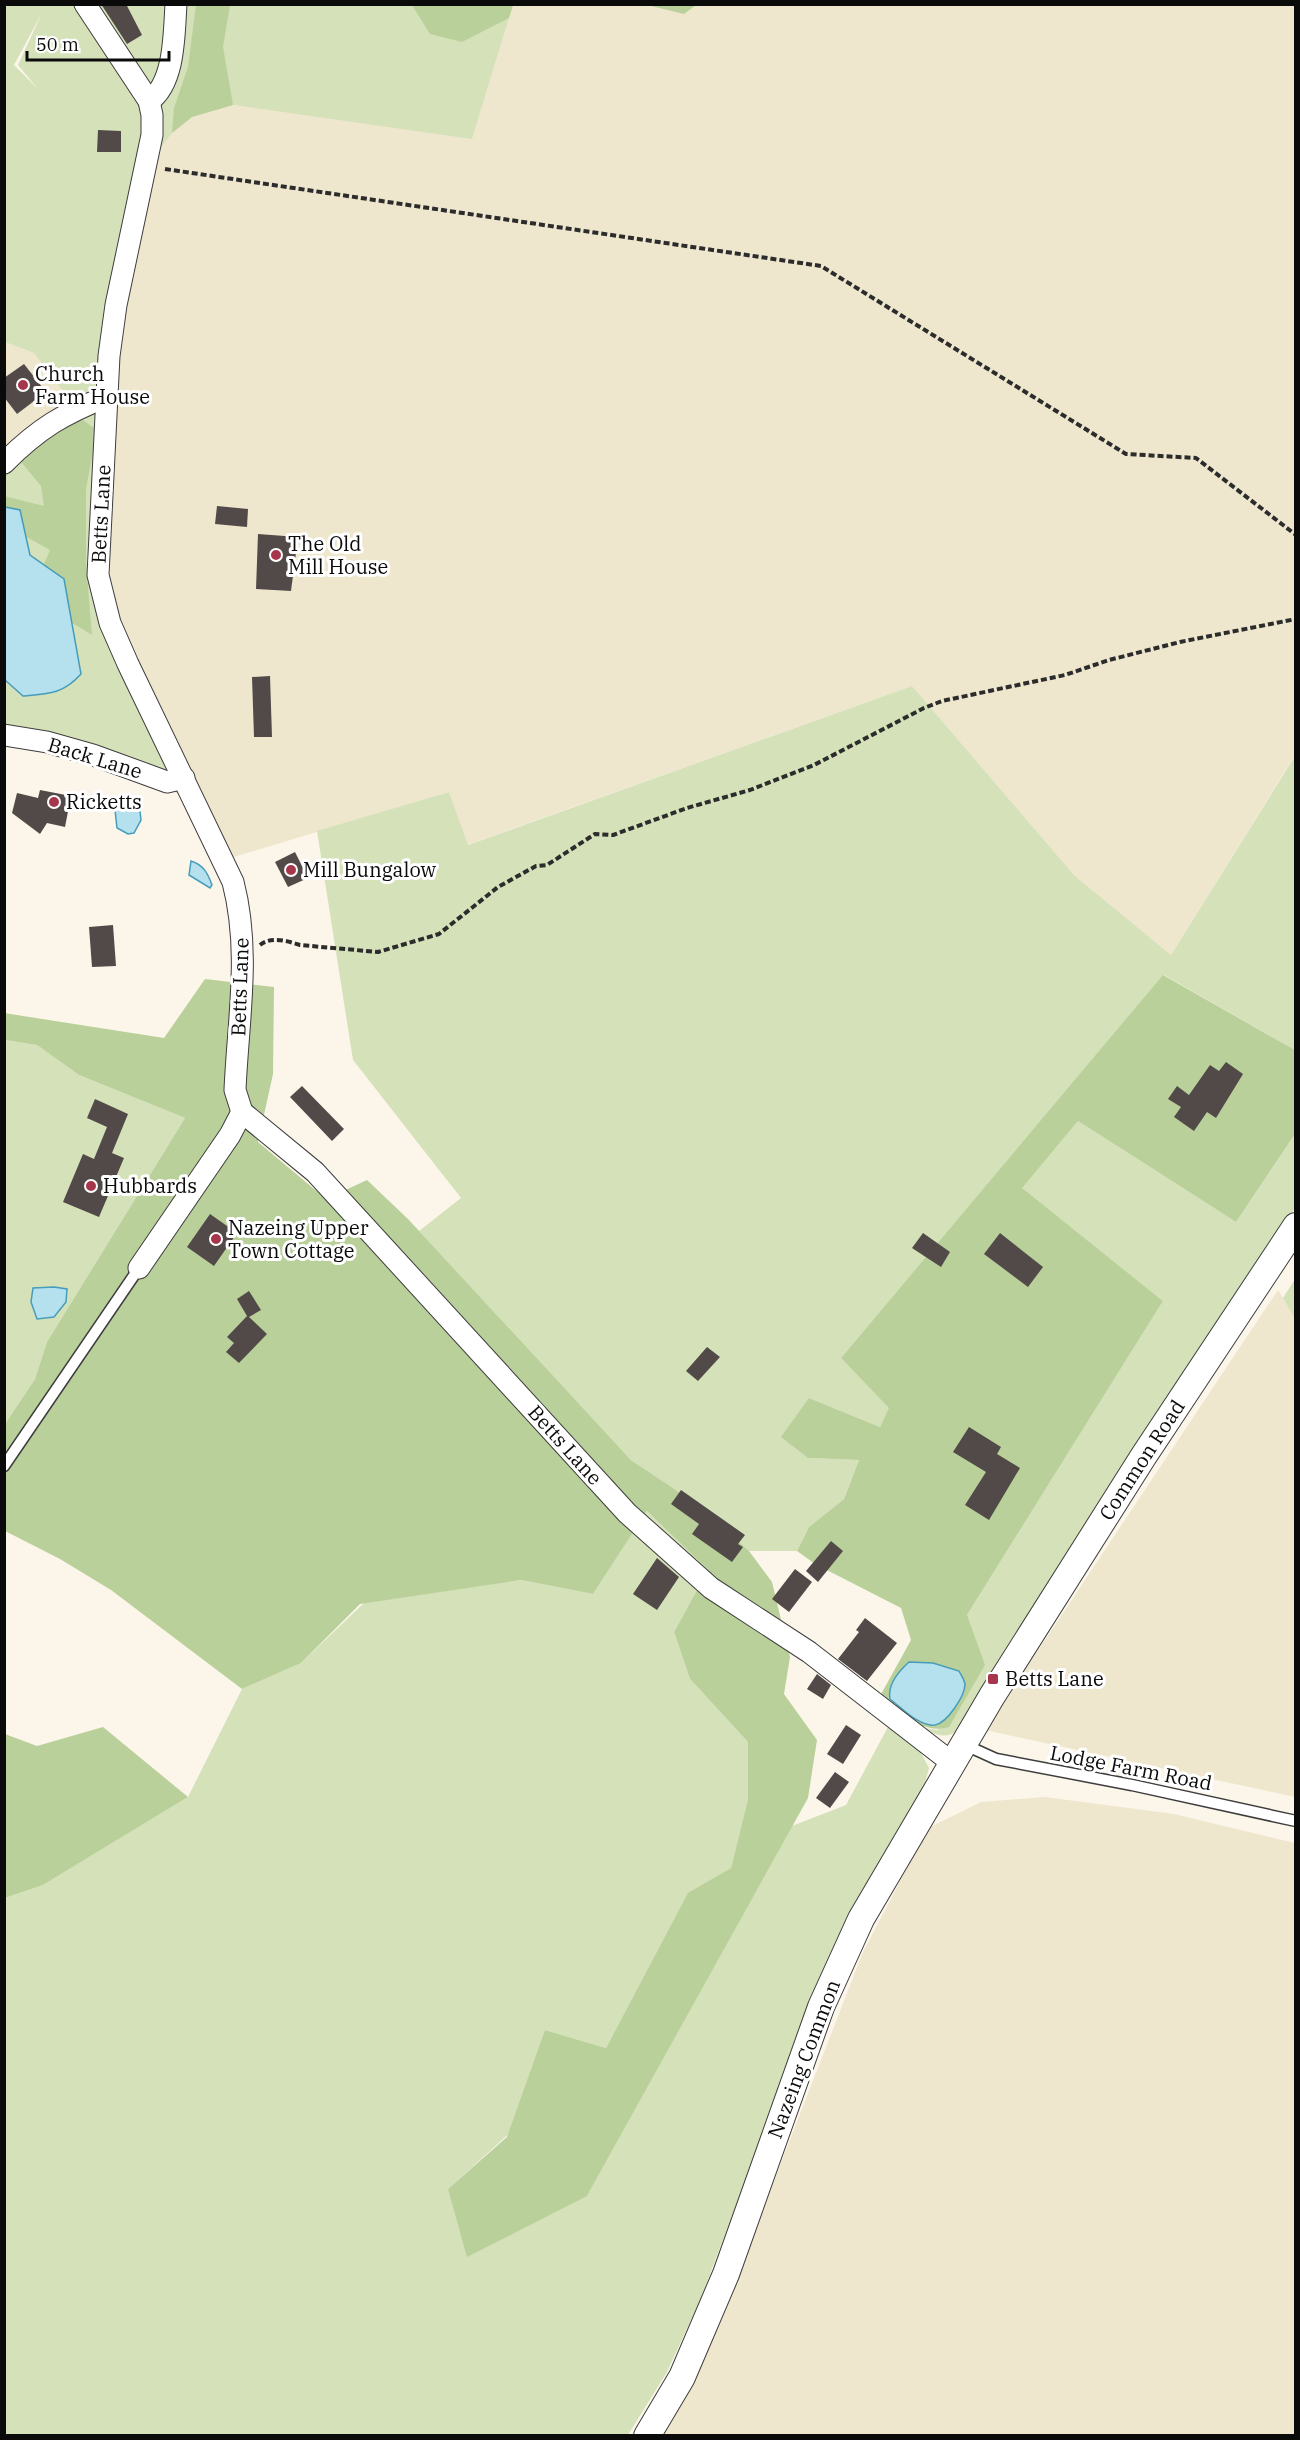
<svg xmlns="http://www.w3.org/2000/svg" width="1300" height="2440" font-family="'IBM Plex Serif',serif">
<style>
.farmland{fill:#eee7ce}
.green{fill:#d4e1b9;fill-rule:evenodd}
.forest{fill:#bad09a}
.water{fill:#b5e0ed;stroke:#469dba;stroke-width:1.5}
.building{fill:#514a48}
.lines{fill:none;stroke-linecap:round;stroke-linejoin:round}
.service-casing{stroke:#3d3d3d;stroke-width:13}
.minor-casing{stroke:#3d3d3d;stroke-width:23}
.tertiary-casing{stroke:#3d3d3d;stroke-width:28}
.path{stroke:#2c2c2c;stroke-width:4;stroke-dasharray:6 3;stroke-linecap:butt}
.service{stroke:#fff;stroke-width:10}
.minor{stroke:#fff;stroke-width:21}
.tertiary{stroke:#fff;stroke-width:26}
.poi-dot{fill:#a6364c;stroke:#fff;stroke-width:2}
.labels{text-anchor:middle;stroke-width:6;stroke-linejoin:round;paint-order:stroke}
.poi-label{font-size:20px;fill:#0a0a0a;stroke:#fff;text-anchor:start}
.street-label{font-size:20px;fill:#0a0a0a;stroke:#fff}
</style>
<rect width="100%" height="100%" fill="#fcf6ea"/>
<g class="farmland">
<polygon points="513,5 1295,5 1295,755 1171,955 1074,875 912,686 467,845 449,792 224,860 104,602 108,396 147,166 172,133 192,117 233,105 472,138"/>
<polygon points="5,342 34,353 64,393 69,411 5,455"/>
<polygon points="1278,1290 1296,1319 1295,1797 985,1730"/>
<polygon points="1045,1797 1174,1814 1295,1843 1295,2435 661,2436 712,2340 863,1952 928,1828 981,1802"/>
</g>
<g class="green">
<path d="M4,5h509l-41,134 -239,-34 -41,12 -20,16 -25,33 -20,84 -29,325 93,223 -80,-29 -106,-28v-286l64,-44 -5,-18 -30,-40 -29,-11zM42,13l-24,52 20,24 -24,-24z"/>
<polygon points="912,686 1074,875 1171,955 1295,756 1295,1050 1164,975 841,1358 890,1408 880,1427 809,1398 808,1458 859,1460 844,1499 809,1527 797,1551 749,1551 700,1507 631,1460 419,1231 461,1198 353,1060 317,831 449,792 468,845"/>
<polygon points="5,1040 37,1045 79,1075 185,1118 47,1342 35,1379 5,1424"/>
<path d="M1078,1121l158,101 59,-88v74l-69,104 -267,418c-13,9 -23,6 -35,-2l14,2 29,-115 196,-314 -142,-113z"/>
<polygon points="1295,1279 1295,1319 1283,1298"/>
<polygon points="647,1511 708,1570 674,1632 690,1679 748,1742 748,1799 731,1868 688,1894 606,2048 545,2030 512,2131 448,2189 587,2196 792,1826 846,1805 888,1727 920,1751 929,1768 923,1790 853,1906 826,1965 701,2298 667,2372 628,2435 5,2436 5,1898 43,1885 188,1797 242,1689 301,1663 364,1603 521,1580 593,1594"/>
</g>
<g class="forest">
<polygon points="196,5 230,5 223,47 233,105 192,117 172,133 174,108 188,67"/>
<polygon points="412,5 513,5 509,18 462,42 430,34"/>
<polygon points="647,5 696,5 684,14"/>
<polygon points="81,419 97,430 86,489 86,564 92,635 69,621 39,576 50,550 5,525 4,496 44,506 41,486 22,463 16,451"/>
<path d="M1163,975l132,75v84l-59,88 -158,-101 -56,67 141,113 -196,314 18,50 -36,62c-28,8 -47,-15 -69,-31l31,-56 -10,-32 -86,-44 -18,-13 12,-24 35,-28 15,-39 -51,-2 -27,-21 28,-39 71,29 9,-19 -48,-50z"/>
<polygon points="205,979 274,987 273,1074 258,1142 326,1199 367,1180 408,1219 631,1460 701,1507 749,1551 772,1582 790,1657 784,1694 817,1740 808,1798 587,2196 467,2257 448,2189 507,2137 545,2030 606,2048 688,1893 731,1868 748,1799 748,1742 690,1679 674,1632 708,1570 647,1511 593,1594 521,1580 360,1604 301,1663 242,1689 111,1590 60,1559 5,1531 5,1424 35,1379 47,1342 185,1118 79,1075 37,1045 5,1040 4,1013 164,1038"/>
<polygon points="103,1727 188,1797 43,1885 5,1898 5,1734 37,1746"/>
</g>
<g class="water">
<path d="M5,507l15,3 10,45 34,24 17,95c-18,20 -32,20 -58,22l-18,-16z"/>
<polygon points="123,803 134,806 140,811 141,820 134,833 128,834 117,828 115,810"/>
<path d="M191,861c13,4 17,13 21,24l-2,3 -21,-13z"/>
<polygon points="54,1287 67,1289 66,1302 54,1317 37,1319 31,1302 33,1288"/>
<path d="M909,1662l24,1 26,8c2,4 5,8 6,13 0,12 -18,39 -30,41 -16,2 -34,-18 -45,-26 -3,-15 9,-28 19,-37z"/>
</g>
<g class="building">
<polygon points="101,4 126,4 142,35 127,44"/>
<polygon points="98,130 121,131 121,152 97,152"/>
<polygon points="24,364 46,392 17,414 4,397 4,378"/>
<polygon points="217,506 248,509 247,527 215,524"/>
<polygon points="258,534 298,537 291,591 256,589"/>
<polygon points="270,676 272,737 254,737 252,677"/>
<polygon points="40,790 71,796 65,827 47,823 40,834 12,813 17,793 38,798"/>
<polygon points="295,852 308,878 288,887 275,862"/>
<polygon points="113,925 116,966 92,967 89,927"/>
<polygon points="1226,1062 1243,1074 1216,1118 1207,1112 1194,1131 1174,1117 1181,1107 1168,1099 1177,1086 1189,1095 1210,1065 1219,1071"/>
<polygon points="302,1086 344,1129 332,1141 290,1097"/>
<polygon points="95,1099 128,1114 112,1153 124,1158 99,1217 63,1202 83,1154 94,1159 107,1127 87,1118"/>
<polygon points="210,1214 237,1233 214,1266 187,1247"/>
<polygon points="923,1233 950,1252 941,1267 912,1248"/>
<polygon points="1000,1233 1043,1267 1028,1287 984,1254"/>
<polygon points="249,1291 261,1310 249,1317 267,1334 239,1363 226,1352 234,1343 227,1337 247,1316 237,1299"/>
<polygon points="707,1347 720,1357 698,1381 686,1371"/>
<polygon points="969,1427 1001,1447 997,1454 1020,1468 989,1520 965,1505 986,1472 953,1452"/>
<polygon points="681,1490 745,1535 738,1544 743,1547 732,1562 692,1534 699,1524 671,1504"/>
<polygon points="831,1541 843,1551 818,1582 806,1571"/>
<polygon points="657,1558 679,1577 657,1610 633,1594"/>
<polygon points="795,1569 812,1582 789,1612 772,1599"/>
<polygon points="865,1618 897,1643 867,1681 838,1659 859,1632 856,1630"/>
<polygon points="817,1674 831,1685 823,1699 807,1689"/>
<polygon points="846,1725 861,1735 843,1764 827,1754"/>
<polygon points="835,1772 849,1782 830,1808 816,1798"/>
</g>
<g class="lines">
<defs>
<g id="service">
<polyline points="4,1466 139,1268"/>
<polyline points="963,1744 996,1759 1132,1785 1296,1821"/>
</g>
<g id="minor">
<path d="M85,4l64,97 3,14v20l-36,170 -7,51 -11,219 12,48 18,41 105,218c18,69 5,138 2,208l7,22 73,60 312,341 84,75 98,64 142,110"/>
<path d="M149,101c26,-18 25,-67 27,-97"/>
<path d="M4,463c35,-35 59,-49 104,-67"/>
<polyline points="4,735 47,742 93,755 167,782 184,778"/>
<polyline points="139,1268 230,1135 242,1112"/>
</g>
<polyline id="tertiary" points="647,2436 682,2377 726,2274 821,2007 861,1919 992,1696 1143,1457 1296,1226"/>
</defs>
<use href="#service" class="service-casing"/>
<use href="#minor" class="minor-casing"/>
<use href="#tertiary" class="tertiary-casing"/>
<g class="path">
<polyline points="165,169 821,266 1126,454 1196,458 1296,535"/>
<path d="M260,945c11,-9 28,-4 40,0l78,7 61,-18 59,-47 38,-21 11,-1 48,-31 18,1 74,-27 63,-18 64,-25 110,-57 18,-7 123,-26 44,-15 71,-18 116,-23"/>
</g>
<use href="#service" class="service"/>
<use href="#minor" class="minor"/>
<use href="#tertiary" class="tertiary"/>
</g>
<g class="poi-dot">
<circle cx="23" cy="385" r="6"/>
<circle cx="276" cy="555" r="6"/>
<circle cx="54" cy="802" r="6"/>
<circle cx="291" cy="870" r="6"/>
<circle cx="91" cy="1186" r="6"/>
<circle cx="216" cy="1239" r="6"/>
<rect x="987" y="1673" width="12" height="12" rx="3"/>
</g>
<g class="labels">
<g class="poi-label">
<text x="35" y="381">Church<tspan x="35" dy="23">Farm House</tspan></text>
<text x="288" y="551">The Old<tspan x="288" dy="23">Mill House</tspan></text>
<text x="66" y="809">Ricketts</text>
<text x="303" y="877">Mill Bungalow</text>
<text x="103" y="1193">Hubbards</text>
<text x="228" y="1235">Nazeing Upper<tspan x="228" dy="23">Town Cottage</tspan></text>
<text x="1005" y="1686">Betts Lane</text>
</g>
<g class="street-label">
<text transform="translate(101 514) rotate(-87)" y="7">Betts Lane</text>
<text transform="translate(95 758) rotate(17)" y="7">Back Lane</text>
<text transform="translate(240 987) rotate(-88)" y="7">Betts Lane</text>
<text transform="translate(565 1445) rotate(48)" y="7">Betts Lane</text>
<text transform="translate(1142 1460) rotate(-57)" y="7">Common Road</text>
<text transform="translate(1131 1768) rotate(11)" y="7">Lodge Farm Road</text>
<text transform="translate(804 2059) rotate(-69)" y="7">Nazeing Common</text>
</g>
</g>
<rect width="1300" height="2440" fill="none" stroke="#0a0a0a" stroke-width="12"/>
<path d="M27 51v9h142v-9" fill="none" stroke="#0a0a0a" stroke-width="3"/>
<text x="36" y="51" font-size="18" fill="#0a0a0a" stroke="#ffffff" stroke-width="4.5" paint-order="stroke">50 m</text>
</svg>
